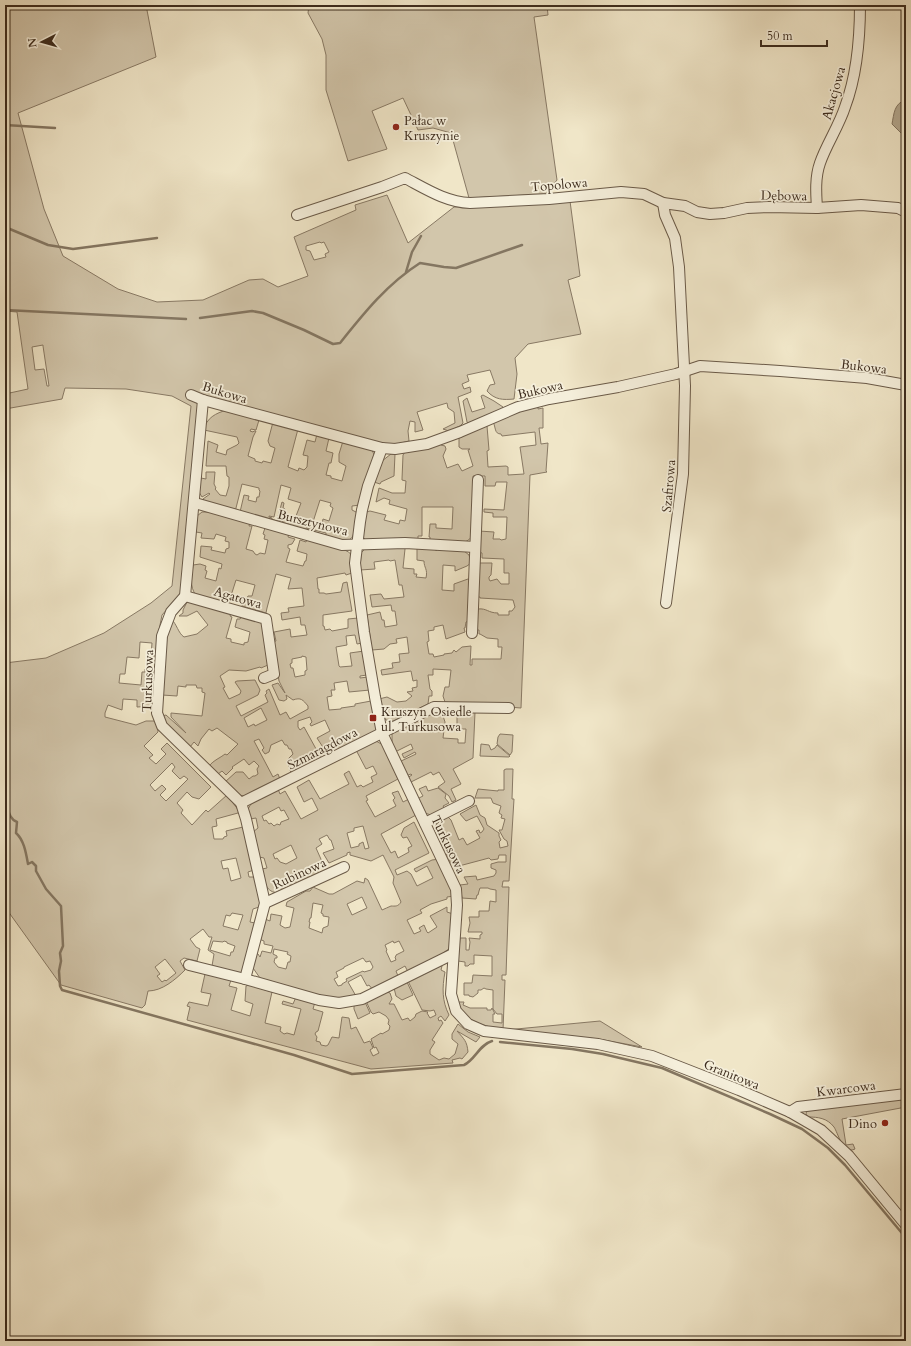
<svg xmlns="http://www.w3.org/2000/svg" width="911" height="1346" font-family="Cardo,serif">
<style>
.green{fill:#d2c6ab;stroke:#887964;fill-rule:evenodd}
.water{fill:#b3a78e;stroke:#847661}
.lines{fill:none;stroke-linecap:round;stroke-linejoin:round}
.stream{stroke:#847661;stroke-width:2.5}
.minor-casing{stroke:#6a5a48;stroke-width:12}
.minor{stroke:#f5efdb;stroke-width:10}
.poi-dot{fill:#8f2418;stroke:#f5efdb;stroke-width:1.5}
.labels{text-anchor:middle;stroke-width:3.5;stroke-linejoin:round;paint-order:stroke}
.street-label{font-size:13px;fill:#3d2c1d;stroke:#f5efdb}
.poi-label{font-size:13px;fill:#3d2c1d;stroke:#f5efdb;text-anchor:start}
</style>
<rect width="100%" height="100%" fill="#f0e6c8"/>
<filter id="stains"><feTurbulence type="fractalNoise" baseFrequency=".005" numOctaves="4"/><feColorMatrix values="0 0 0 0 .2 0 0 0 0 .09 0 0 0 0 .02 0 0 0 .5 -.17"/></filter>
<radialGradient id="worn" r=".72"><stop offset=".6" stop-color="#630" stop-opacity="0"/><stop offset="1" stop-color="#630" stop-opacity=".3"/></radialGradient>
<g class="green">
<path d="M5,5h141l10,52 -138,56 26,96 19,47 55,33 39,13 46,-2 46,-20 14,-1 15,8 30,-11 -14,-39 62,-27 -1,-5 32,-10 21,48 46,-36 116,-6 10,75 -12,4 13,54 -53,10 -13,14 2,16 -3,25c-11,1 -19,1 -27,-8l3,-6 5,-1 -5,-14 -23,5 2,6 -7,3 2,5 6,-2 1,5 -13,5 5,26 -3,3 -11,5 -6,-2 12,-6 -1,-11 -6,-4 -1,-5 -30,9 6,18 -8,2v-10l-5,-1 -2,10 1,10 -20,5 -190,-52 -18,199 -19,22 -3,15 -2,26h-6l1,-13 -12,-1 -1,16 -12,-1 -2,17h-5l-1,9 22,2 1,-13h3v-3l11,1 -3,36 -16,1v-7l-14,-1 -1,11 -14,-5 -3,8v4l31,8 10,-4h9l2,3 1,8 -14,14 9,9 -4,3 7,6 10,-10 -5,-5 6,-6 44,44 -12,12 -7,-2 -5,-5 -10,11 6,7 -2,3 11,12 14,-15 2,2 19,-17 12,16 -1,2 -22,6 1,7 -5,1 2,12h9l1,-2 3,-1 -1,-5 17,-4 11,43 -6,2 1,5h6l5,25 -1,5 -6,2 -3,13 5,1 -13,49 -2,2 -28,-8 2,-12 -6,-4 4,-13h-3l-6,-8 -13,10 6,8 4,2 -3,12 -13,-3 -4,3 5,9c-10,10 -23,21 -37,21l-3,14 -3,3 -81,-23 -56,-78v-244l41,-5 58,-25 47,-30 21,-17 19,-180 -19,-10 -46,-7 -61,-1 -3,11 -57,10v-15l23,-5 -11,-77 -12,-1zM320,242l1,1 3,-1 5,10 -4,2 1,3 -12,3 -4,-9 -4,-1v-4zM43,345v1l6,40h-2l-3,-17 -9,1 -3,-23zM172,763l3,4 -3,4 8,8 4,-3 4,3 -22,22 -6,-6 6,-6 -4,-4 -7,6 -5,-6zM236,858l5,20 -10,3 -3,-13 -5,1 -2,-8zM232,913l11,2 -5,15 -15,-4 3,-11 4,1zM213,941l10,1 1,-1 3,1v1l8,3 -2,6h-2l-1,4 -20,-6zM165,959l11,14 -10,8 -1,-1 -3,2 -5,-6 3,-2 -5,-7z"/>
<polygon points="309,5 547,5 548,15 534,17 557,180 546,194 469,198 451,133 433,128 418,130 403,98 372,111 387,149 348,161 326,90 326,55 322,39 308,13"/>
<polygon points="483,395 494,401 503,407 502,409 468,423 467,422 463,401 467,398 472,412 485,408 481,396"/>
<path d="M538,406v3l5,-1v20h-4l2,16 7,-1 -2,28 1,1 -17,3 -9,233 -76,-6 -2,-6 2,-9h4l2,-17 -18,-1v6h-5l2,14 2,2v5h-3l-1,8 -35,17 -7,-1 -4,-6 -3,-15 8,-2 10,5 9,-1 6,-5 -5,-4 6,-1 -1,-3 5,-1v-7l-4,1 -2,-10 -29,4 -1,-5 12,-2 -1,-5 8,-1 -1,-8 10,-1 -2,-16 -11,2 1,4 -7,1 -6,5 -12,1 -5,-35 13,-3 2,8h2l1,7 12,-2 -2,-14h-3l-1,-6 -19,2 -2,-12 11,-1 3,5 20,-2 -2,-12h-3l-4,-25 -5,1 -1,-1 -15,2 1,7 -15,1 1,-17 4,-4 39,-3 1,3 -2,19 11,1v5h3l-1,3 10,1c2,-9 -2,-10 -2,-17l-7,-1v-14l19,1v4l1,-1v-3l27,4 5,4 2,8 -4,3 -12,5v-5l-12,-1 -1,25 12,1v-7l14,-5 3,1 -2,41 -3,1 -1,6h-1l1,4 -19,7 -3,-14 -9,2v3l-6,1 1,10 -2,1 2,12h4l1,3 10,-2v-1l8,-1 2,-3 2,2 6,-5 9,-1 -1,19h2v-6h29l1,-12h-4v-8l-11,-1 -7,-4h-1v-4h-4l3,-21c9,-1 10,4 20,4v2h11v-4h3l3,-4 -2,-7 -33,-2v-1h-3l1,-34h14l-1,12 -2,2v2l1,2 7,-2 4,5h8v-11h-5v-14l-22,-1v-5l-3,-1v-21l15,1 -1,7h7l1,1 5,-1 1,-22h-14v-4l-9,-1v-3l20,1 3,-28h-11l-1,4h-10v-10h-12v4l2,1 -3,56 -5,4 -3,1 -34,-2v-3h-1l1,-13h6v4l16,1 1,-22h-31v29h-4v3l-52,1 -4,-4 4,-24 4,-1 16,4 -2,5 15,4 1,-4 5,1 2,-12 -18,-5 1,-4 -6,-2 -8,4 3,-14 13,5h13l1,-12 -4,-1v-1l1,-24 2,-3 35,-9 1,2 4,1 1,3 -3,7 4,12 11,-4 4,7 11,-5 -5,-16 2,-1h-8l-3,-2v-9l26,-13 2,1 2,24 -2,1 1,16 18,-1 2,1v8l16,-1 -4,-27 16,-2 -1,-13 -33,4 -1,-2c-7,0 -5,-7 -8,-12l23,-9z"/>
<path d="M227,410l32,10 -3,10 -5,-1 -1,2 3,1 1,-1h2l-3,6 -5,19 7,3v2l7,2 1,-2 8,2 4,-15 -5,-2 -2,-5 5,-19 25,7 -10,38 10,4 1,-3 5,2 3,-3 1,-11 -5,-1 4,-15 8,2 2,-8 12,4 -3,13 7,2 -2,10h-2l-3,12 5,1v2l11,3 4,-15 -7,-4v-8l4,-13 28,8 3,5 -1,4 -13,47 -8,1v4l6,3c-6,29 -2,31 -32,24v-4l-20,-5 -1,4 -23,-8 1,-3 -6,-1 5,-18 2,1 -1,5 2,1 -1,4 10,5 2,-2 5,-13 -13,-4 3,-11 -10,-3 -7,32 -5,-1v1l3,1 -1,4 -31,-10 4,-17 5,1 -1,4 8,2 1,-5h2l1,-6 -1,-1v-2l-17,-4 -7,28 -30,-11 -2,-2 7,-5 -1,-1 -7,4 -3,-5 2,-14 5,1v-7h9l-1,12 2,4 -1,1 5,6 6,1 3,-10v-9l-2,-1 -1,-10h-20l2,-25 10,4 -2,7 10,3 1,-5 10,-5 2,-2 -2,-6 -33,-7c2,-12 12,-17 23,-20zM320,500l11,3 -1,3 3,2 -4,13 -6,-2 -1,5 -9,-2z"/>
<polygon points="391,454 395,454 394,476 381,482 380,484 374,482 382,461"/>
<path d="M202,512h7l41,10 -1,4h3l-6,23 7,2 2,3 2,1 3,-2 5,1 3,-14 -4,-1 1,-4 -2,-1 2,-6 24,5 -1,4 7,2 -3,5 -4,1v3l2,1 -4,13 17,4 2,-5h1l1,-7 -10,-3 3,-11 6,2 1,-3c12,4 37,7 45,16v18l-6,2 -1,-2 -28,5 1,11h1v4h5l2,1 15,-2 2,-9 4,-1 5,29 -29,4v11h1l1,4 5,-1 2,2 16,-3v-9l10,-1 4,25 -5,1 -2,-9 -9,1 1,9 -11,2 3,19 1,1 12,-1 -2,-13 14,-2 3,24 -7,1v2l8,-1 2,13 -21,2 -2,-11 -13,2 1,7h-4l1,6 -5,1 2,13 12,-1v-1l14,-2v-2l16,-3 6,27 -1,3 -48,24 -11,-17 13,-7 -5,-11 -14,6 -1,-2 2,-2 -2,-5 -12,4v6l2,3 4,-3 17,31 -30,15 -4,-13 6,-6 -2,-5h-2l-2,-4h-2l-3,-5 -11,5 -2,7 -4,2 -3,-4 2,-2 -5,-9 -5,2 19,36 5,-3 2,5 -35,17 -7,-1 -13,-13 11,-10h7l6,7 4,-3h2l3,-2 -1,-5 2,-3 -5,-5 -5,4 -5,-6 -12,8 1,1 -7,7 -4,-4 -4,3 -9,-8c5,-6 11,-8 16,-12l2,1 11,-11 -21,-16 -5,3 -3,-2 -8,10 -3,7 -4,-4 -4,5 -24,-23 -4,-8 4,-1 20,18 -15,-16v-4l31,3 3,-23 -3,-1v-4h-5l-1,-3h-10v2l-8,-1 -1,10 -15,-1 4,-58 5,-18c6,5 7,14 13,18l13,-3 11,-9 -11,-14 -10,5h-8l4,-3v-3l4,-8 6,-1 38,12 -1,3 2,1 -6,21 5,1v3l13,3v-2l4,-1 2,-10 -15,-5 2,-8h3l2,-3 21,7 5,42 -7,3 -1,-1 -14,4 -17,-1 -9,6 5,11 -2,1 6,11 11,-5 1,-3 -6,-9 2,-1 18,-1 5,10 -2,5 -22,11 5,10 27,-14 -3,-7 2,-2 -1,-2 3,-2 11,26 6,-3 4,7 18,-10v-3c-5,-6 -7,-9 -15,-6l-7,-5 1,4 -3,2 -5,-1 -7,-15 6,-2 7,10 -6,-12 -6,-39 3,-1 -2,-9 16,-3 1,8 16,-2 -2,-10h-4l-1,-8 -18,3 -1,-7 8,-1 -1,-4 16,-2 -2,-18 -14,1 3,-11 -15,-4 -9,34 -1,5 -24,-7 2,-9 3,1 1,-2h4l3,-11 -19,-5 -7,22h-1l-1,3 -31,-10c-7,-8 -4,-20 -3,-30l7,-1 6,2 -1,4 2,1 -2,7 11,3 3,-13 2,1 1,-5 -22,-7 1,-11 11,1 -1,3 14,3 1,-4 3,-1v-6l-4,-1 1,-4 -10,-3 -2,5 -13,-1 1,-5 -6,-1 1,-16zM302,656l4,1 1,13 -2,1v4l-10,2 -2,-9h-2l-1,-4 2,-1v-4l10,-2zM261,708l6,12 -12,6 -1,-2 -6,3 -4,-9z"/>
<polygon points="441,710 445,722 443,738 458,739 458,743 465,743 466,729 457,729 457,711 475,712 473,758 453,769 461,784 451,789 456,800 452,802 449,796 438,787 445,782 439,772 433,775 431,772 409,783 407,778 412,775 411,774 406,776 399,762 416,754 415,752 404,758 402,754 413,749 411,744 395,752 392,744 392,733 424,714"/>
<polygon points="500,734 513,735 512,752 510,755 497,744 498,737"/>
<path d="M376,741l7,4 15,34 -32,17 2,4 -2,1 9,16 21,-11 -3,-6 2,-2 -3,-5 6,-2 5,11 6,-3 7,16 -35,19 10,19 4,-2 3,7 11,-6 -1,-4 4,-2 -5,-9 -4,1 -2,-3 3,-7 10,-6 15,31 -34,17 2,5 10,-4 4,3 6,12 16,-8 -6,-12 -11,6 -2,-3 18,-9 8,-1 14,37 -7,1v2l-16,5 -11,6 2,3 -15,7 7,14 7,-3 -2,-3 5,-3 3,7 1,1 9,-6 -7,-11 17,-9v5l6,2 -3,34 -14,10 -28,14 -3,-6 -9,5 2,5 -25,14 -4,-5 -2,1 -6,-11 -13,7 8,14 -13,3 -18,-2 -65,-19 -7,-10 2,-15 3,1 2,3 2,-6 9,2 2,-7 -9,-2v-3l-5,-2 6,-20 5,2 1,-7 11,2 -2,9 5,3 5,-1 4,-19 -8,-2 1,-4 19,-11h4l3,-4 16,7h4l24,-13 7,2 1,-5 3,2 14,30c3,-1 6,-3 9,-4 4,0 7,1 10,-4l-8,-19 1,-6 -11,-22 -12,6 -21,-6v-3l-3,1v2l-18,8 -6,-10 11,-4 -3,-9h-1l-3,-5 -8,4 3,5 -6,4 8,18 -6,3 3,3 -44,21c-13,-2 -13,-14 -15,-24l5,-1 -3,-10 -5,-1 -6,-25 5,-4 -2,-10 -6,1 -2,-10 3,-5 27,-15 2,5 5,-3 16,28 17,-9 -6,-12 -8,4 -7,-15 12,-7 11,19 29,-15 -5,-10 5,-3 8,16 4,-2 2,2 10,-5 -2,-5 6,-3 -4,-8 -7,3 -10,-19zM279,807l2,4 3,-1 5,9 -8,3 -1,3 -3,-1 -3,2 -3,-3 -2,1 -3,-4 -2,1 -2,-5zM363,826l6,22 -4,1 -2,-7 -4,2v2l-8,2 -4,-15 7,-2v-3zM291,845l6,13 -11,6 -6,-2 -3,-4 -2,1 -2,-5zM362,897l5,11 -15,7 -5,-11zM313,903l10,2 -2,8 2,1v2l6,1 -1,9 -5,2 -1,5 -13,-5 1,-6h-1l1,-4h1zM393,941l1,2 5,-2 5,10 -8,4v1l-1,1 1,3 -5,2 -5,-11 1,-1 -2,-5zM274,949l14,3 -1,2 4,2 -1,6h-2l-2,7 -8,-2 -4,-5 1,-4h2v-2l-4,-2zM363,958l3,4 4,-1 3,6 -2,3 -7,2 -1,-1 -17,8 1,2 -5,3v1l-4,1 -4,-7 4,-2 -2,-5 8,-4v-1z"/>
<polygon points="481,744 489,745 491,750 495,748 497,745 510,756 509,757 480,756"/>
<path d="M506,769h7l-1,30h2l-5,82h-6l-1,6h7l-3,88h-4v5h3l-2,50c-18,-4 -39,-8 -45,-28h6l-1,3 7,3h17v2h4l1,-2 3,6h-2v8l9,1v-9h-5l-4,-5v-19l-7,-1 -2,-1 -3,2h-3v3l-5,4 -4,-1v-1h-5v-12h8l1,-8 19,1v-20l-18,-1v9h-4l-2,2h-3v-4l-7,-1 2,-23h6v12h3l1,-8 -1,-4 11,1v-4l2,-1v-2h-14l2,-9 -1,-6h10v-6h10l1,-10 6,1v-12l-6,-1 -2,-1h-8l-1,3 -1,4h-1l-1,4 -14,-1 -2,-13 8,-1 -4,-7 12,-1 1,4 17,-4 2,-3v-3l-5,-2v-4l7,-2h8v-7h-7l-1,4 -7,1 -2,-2 -30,8 -3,-5 -5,3 -17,-34 3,-7 10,-7 4,4 8,20 4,-2 4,7 13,-7 -4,-7 3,-1 1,3 2,-1 2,-3 -7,-13 -11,5 -6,-7 16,-9 4,10 5,3 2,7 12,8v3l2,4 -2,2 1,6 8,-2 -1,-5 -3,-2 -5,-9h3l3,-11 -4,-1 1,-3 -3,-2 2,-7 -8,-3 -2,-5h-16l3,-9 20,2v-1h6v-20z"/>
<polygon points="426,786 428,791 438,788 446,794 445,798 449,803 443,806 445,809 431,815 425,813 417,799 423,796 419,789"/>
<path d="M440,966h2l-1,4 4,2c-3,16 -3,29 4,43l-4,6 -4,-5 -3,2 1,3 2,-1 2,3 -11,17 3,2 -5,8v4l9,6 5,-2 5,1 6,-5 3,-10 -6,-5v-5l6,-10 10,8 12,5 -4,5 -19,-11c7,8 10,10 11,21l-6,7 -2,-1 -8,2 1,3 -82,6 -184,-49 3,-13 -3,-1 2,-4 19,4 3,-12 -10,-2 4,-18 26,6 -2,6 8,2 -6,22 19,6 3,-12 -8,-3 1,-15 3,-1 23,7 -7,31 16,4 -1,4 4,3 3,-1 7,2 7,-26 -19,-5 1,-3 10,3 3,-7 19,5 -2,7 10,3 -5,19 -2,1 -1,2 2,3 -1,4 4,1 1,3 5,1 2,-1 4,-8 7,1 3,-21 7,1 2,11 5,-2 8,16 6,-2 3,7 -3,2 3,6 6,-3 -3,-6 -2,1 -3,-9 10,-6 1,1 7,-4 1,-4 -2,-2 1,-4 -3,-4 -7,-4 -6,2 -2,-2 -5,-11 21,-9 3,1 2,6 -3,5h5l8,16 6,-2 2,3 5,-4 1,-3 6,-3 6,1 -1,1 3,5 6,-3 -2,-5 -4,1 -8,-1 -14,-29z"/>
<polygon points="407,982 413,995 402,1000 396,996 394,988"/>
<polygon points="365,1002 370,1013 358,1019 354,1009 354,1005"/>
<polygon points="600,1021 642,1047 599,1039 506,1030"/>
<path d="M906,1097v10l-64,12 4,26 7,-1 2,5c-12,6 -17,-16 -21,-22 -7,-9 -16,-10 -26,-10l-2,-3 1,-5z"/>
</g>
<path class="water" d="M906,100v34l-5,-1 -9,-9c2,-10 2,-21 14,-24z"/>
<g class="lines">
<g class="stream">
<polyline points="5,125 55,128"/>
<polyline points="5,227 48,245 73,249 157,238"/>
<polyline points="406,272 412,252 421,236"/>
<polyline points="5,310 186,319"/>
<path d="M200,318l52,-7 11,2 41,17 29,14 7,-1c24,-30 47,-59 80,-80l24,4 12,1 66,-23"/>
<path d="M5,804l2,2c2,7 3,13 10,16l-1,11c8,7 10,20 12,31l4,-2 4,4v5l10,18 15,17 2,40 -3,7 1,8 -2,10 1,15 2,4 232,65 58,19 112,-9c11,-5 15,-20 28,-24"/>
<polyline points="500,1042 572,1049 603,1054 662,1068 770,1114 802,1129 828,1148 845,1165 906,1238"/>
</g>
<defs>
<g id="minor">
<polyline points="663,203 665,215 675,238 679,267 685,386 683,474 666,603"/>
<path d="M817,208c-1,-15 -2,-31 3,-45 6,-18 19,-37 25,-56 12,-32 15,-68 15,-102"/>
<path d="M297,215l85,-28 23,-9c21,11 41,24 65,25l79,-4 72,-7 23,2 19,9 22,3 12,6 13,2 14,-1 23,-5 22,-1 48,1 44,-3 37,3 8,4"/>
<polyline points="191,395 203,400 382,448 395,449 427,444 460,432 518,407 549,399 618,387 676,374 700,366 780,371 867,378 906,385"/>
<polyline points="203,400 185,596 171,612 162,636 157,713 162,726 241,803 246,819 265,903 245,979 319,1000 339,1003 362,999 453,954"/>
<polyline points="382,448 368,486 362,510 360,522 355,563 364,632 375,697 382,733 456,889 457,905 451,994 456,1011 468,1024 484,1031 598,1044 652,1056 739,1090 790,1112 821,1130 849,1156 906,1225"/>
<polyline points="195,503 342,545 405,543 475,547"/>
<polyline points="185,596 266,619 274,674 264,678"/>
<polyline points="472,633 478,480"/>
<polyline points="241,803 434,707 509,708"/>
<polyline points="425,823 469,801"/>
<polyline points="265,903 344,867"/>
<polyline points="189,965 245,979"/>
<polyline points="790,1112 798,1107 906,1094"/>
</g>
</defs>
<use href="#minor" class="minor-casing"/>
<use href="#minor" class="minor"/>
</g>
<g class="poi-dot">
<circle cx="396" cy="127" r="4"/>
<rect x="369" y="714" width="8" height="8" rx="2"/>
<circle cx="885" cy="1123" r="4"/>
</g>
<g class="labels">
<g class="street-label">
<text transform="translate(833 93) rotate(-74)" y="5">Akacjowa</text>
<text transform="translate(559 184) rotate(-5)" y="5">Topolowa</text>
<text transform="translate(784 195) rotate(1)" y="5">Dębowa</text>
<text transform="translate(864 366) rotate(7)" y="5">Bukowa</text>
<text transform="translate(540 389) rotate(-13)" y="5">Bukowa</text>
<text transform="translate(225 392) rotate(17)" y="5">Bukowa</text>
<text transform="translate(668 486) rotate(-85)" y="5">Szafirowa</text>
<text transform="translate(313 522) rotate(14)" y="5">Bursztynowa</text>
<text transform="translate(238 597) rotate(16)" y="5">Agatowa</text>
<text transform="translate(147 681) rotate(-88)" y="5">Turkusowa</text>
<text transform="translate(322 748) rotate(-27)" y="5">Szmaragdowa</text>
<text transform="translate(449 844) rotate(64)" y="5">Turkusowa</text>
<text transform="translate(299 873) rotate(-25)" y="5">Rubinowa</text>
<text transform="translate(732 1074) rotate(22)" y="5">Granitowa</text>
<text transform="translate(846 1088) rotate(-7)" y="5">Kwarcowa</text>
</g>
<g class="poi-label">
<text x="404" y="125">Pałac w<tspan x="404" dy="15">Kruszynie</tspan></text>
<text x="381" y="716">Kruszyn Osiedle<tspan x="381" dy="15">ul. Turkusowa</tspan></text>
<text x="877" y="1128" text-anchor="end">Dino</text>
</g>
</g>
<rect width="911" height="1346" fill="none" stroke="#f0e6c8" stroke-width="20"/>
<rect x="6" y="6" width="899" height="1334" fill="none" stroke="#3d2c1d" stroke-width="2"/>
<rect x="10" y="10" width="891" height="1326" fill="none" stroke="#3d2c1d"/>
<g transform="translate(42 42) rotate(264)" stroke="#f5efdb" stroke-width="3" paint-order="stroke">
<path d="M0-3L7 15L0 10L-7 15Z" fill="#3d2c1d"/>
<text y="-6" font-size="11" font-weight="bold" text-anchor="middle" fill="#3d2c1d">N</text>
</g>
<path d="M761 40v6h66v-6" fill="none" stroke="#3d2c1d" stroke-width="2"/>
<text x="767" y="40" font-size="12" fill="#3d2c1d" stroke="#f5efdb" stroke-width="3" paint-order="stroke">50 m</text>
<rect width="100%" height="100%" filter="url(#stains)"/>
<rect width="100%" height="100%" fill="url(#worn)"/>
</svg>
